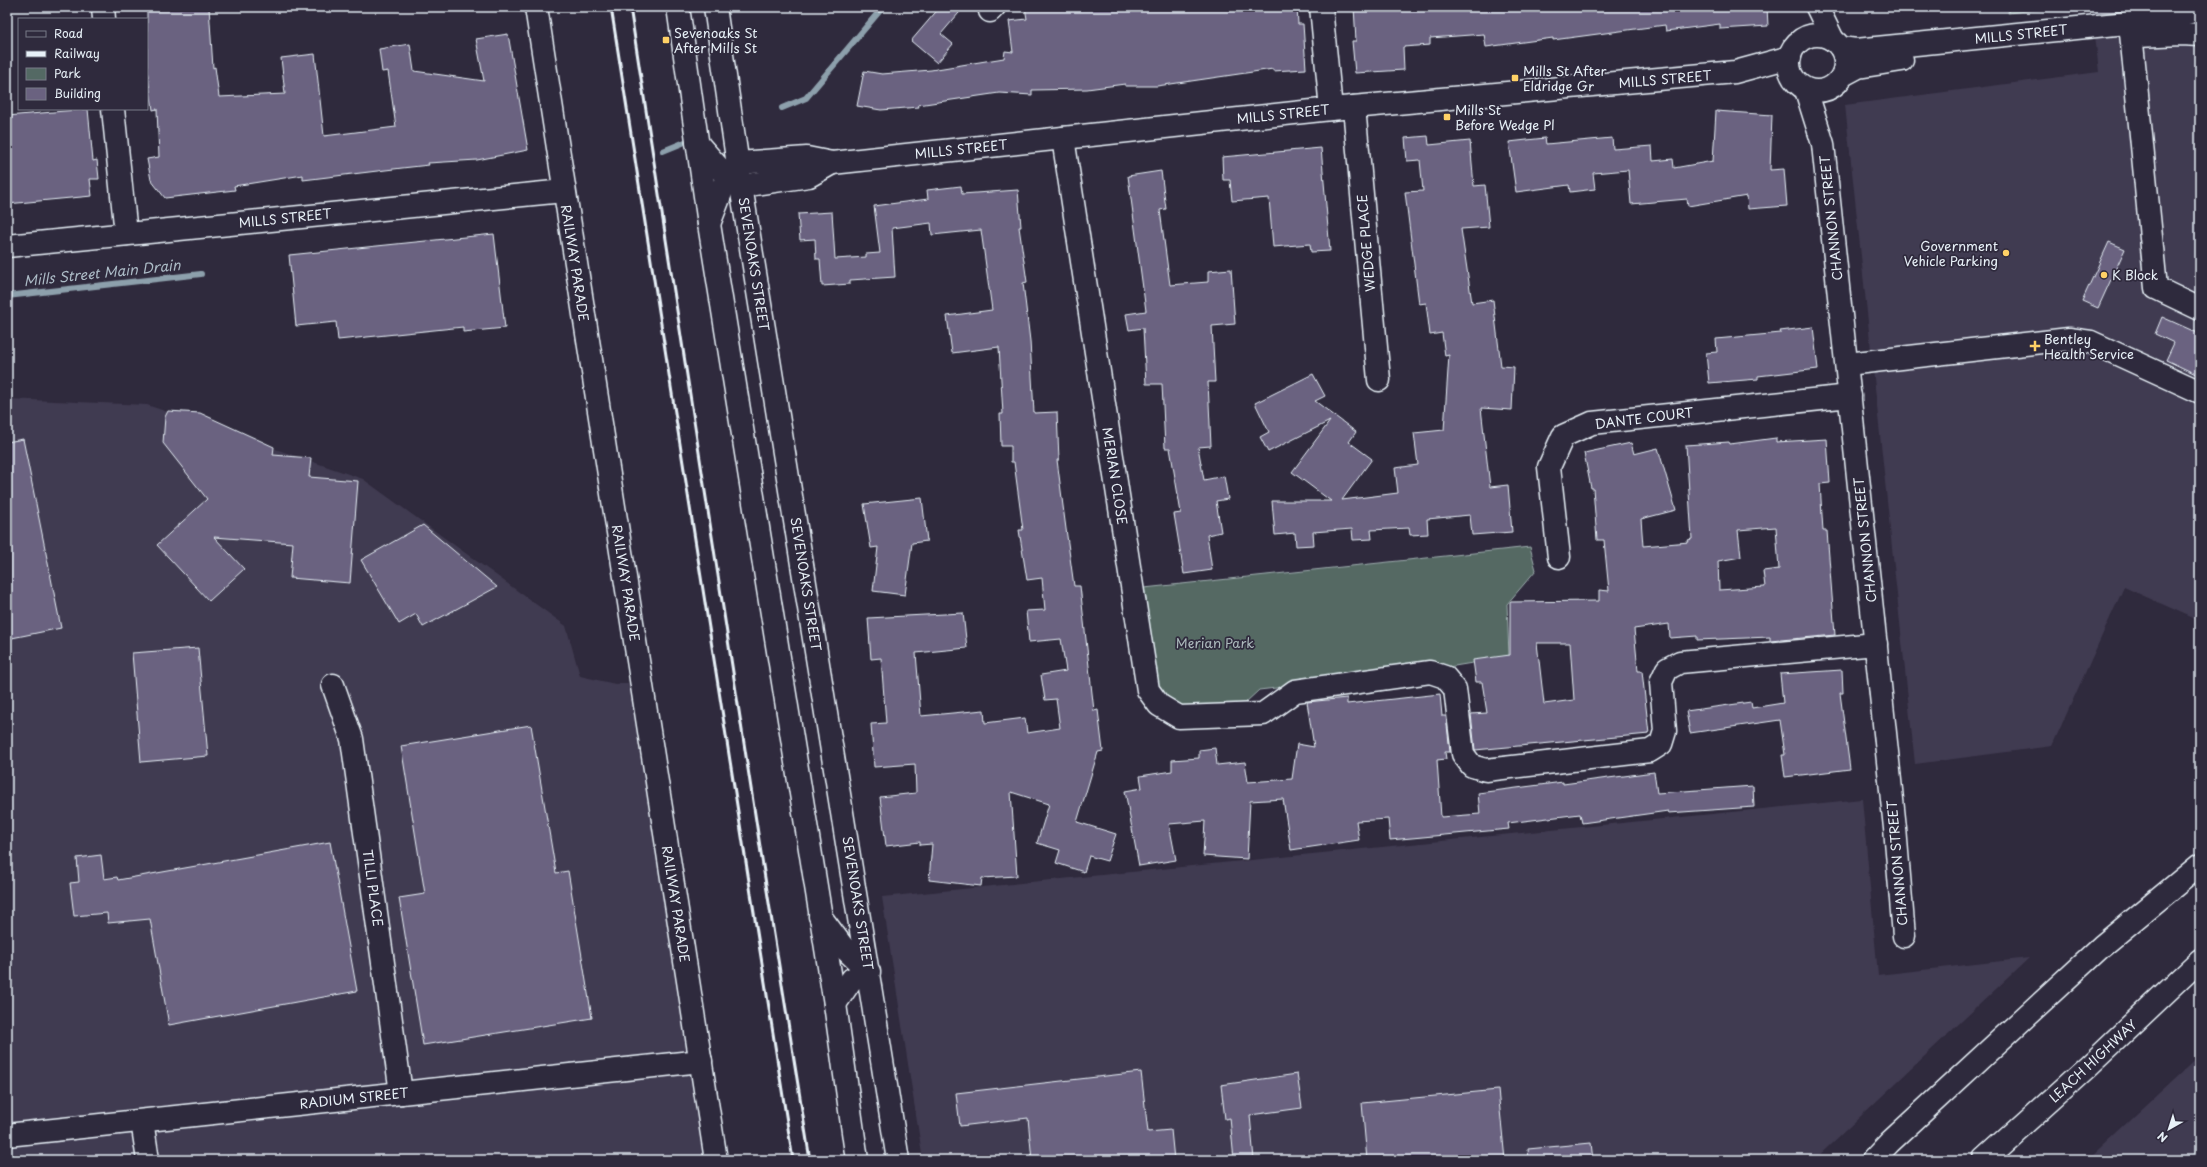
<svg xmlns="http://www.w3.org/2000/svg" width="2207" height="1167" font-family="'Playpen Sans',sans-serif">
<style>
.built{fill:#413b51}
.green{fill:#546964;stroke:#9eadae}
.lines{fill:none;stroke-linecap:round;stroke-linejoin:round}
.stream{stroke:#8da0ac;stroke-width:6}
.building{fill:#6a6280;stroke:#e8f1f8;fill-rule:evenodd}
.minor-casing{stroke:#e8f1f8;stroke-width:25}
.major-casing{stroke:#e8f1f8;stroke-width:25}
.highway-casing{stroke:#e8f1f8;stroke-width:25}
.minor{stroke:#2f2a3d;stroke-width:22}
.major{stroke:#2f2a3d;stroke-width:22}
.highway{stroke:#2f2a3d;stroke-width:22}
.rail{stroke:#e8f1f8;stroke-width:3}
.poi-dot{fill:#ffd166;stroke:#2f2a3d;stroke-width:1.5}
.labels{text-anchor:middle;stroke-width:3.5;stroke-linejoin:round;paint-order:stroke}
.poi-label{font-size:13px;fill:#e8f1f8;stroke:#2f2a3d;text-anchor:start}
.street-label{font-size:13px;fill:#e8f1f8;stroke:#2f2a3d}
.park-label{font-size:13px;fill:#adbbbd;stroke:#2f2a3d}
.water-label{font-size:14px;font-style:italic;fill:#acbbc6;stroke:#2f2a3d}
</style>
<rect width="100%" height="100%" fill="#2f2a3d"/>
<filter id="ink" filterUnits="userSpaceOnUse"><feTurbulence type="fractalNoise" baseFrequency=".025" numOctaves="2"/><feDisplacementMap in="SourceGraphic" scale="8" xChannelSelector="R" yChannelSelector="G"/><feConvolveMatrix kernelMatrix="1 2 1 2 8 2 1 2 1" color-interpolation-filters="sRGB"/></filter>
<g filter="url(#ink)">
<g class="built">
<polygon points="2092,7 2200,7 2200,621 2124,587 2052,746 1915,764 1845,105 2099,72"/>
<polygon points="7,399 147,405 363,479 566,626 580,676 615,684 653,682 728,1160 7,1160"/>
<polygon points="1862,799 1878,975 2029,958 1814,1160 923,1160 882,897"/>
<polygon points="2200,1055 2200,1160 2087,1160"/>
</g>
<g class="green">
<polygon points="2009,7 2064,7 2008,13"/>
<polygon points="1530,547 1536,570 1507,604 1509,657 1430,670 1259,690 1245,703 1181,709 1158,687 1144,588"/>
</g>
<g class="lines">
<g class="stream">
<polyline points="782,108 806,98 883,7"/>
<polyline points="663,151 690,140"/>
<polyline points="7,296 201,274"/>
</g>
</g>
<g class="building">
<polygon points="190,7 209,7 213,68 215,67 219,97 285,94 281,58 315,54 324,136 396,127 388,71 382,72 379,49 410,44 414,71 484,81 476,39 508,34 528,150 477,160 428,163 429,165 402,168 303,180 303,175 234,186 235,190 165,198 151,180 147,159 159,157 157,109 153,110 147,69 147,11"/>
<polygon points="940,7 964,7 941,34 953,44 937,63 911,41"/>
<polygon points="1025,7 1297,7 1298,24 1303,24 1306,69 1273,71 1273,69 1157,86 1125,86 1125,84 1087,89 1032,90 1032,95 999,93 918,105 919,107 881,110 857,106 864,71 882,74 931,70 1004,58 1005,51 1013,52 1009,21 1027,19"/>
<polygon points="1354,7 1767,7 1768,26 1720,29 1720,24 1666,31 1665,25 1553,40 1553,38 1486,47 1484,34 1430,38 1430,45 1403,47 1404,70 1355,73 1352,41 1356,41"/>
<polygon points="88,109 93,161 97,160 99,179 90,179 92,196 7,204 7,116"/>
<polygon points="1716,111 1772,115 1770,170 1784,169 1787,206 1748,209 1747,196 1688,206 1687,199 1631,204 1628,170 1593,173 1595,189 1570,192 1569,185 1516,192 1509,142 1545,138 1546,144 1612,138 1613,149 1652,146 1653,161 1673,159 1674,168 1713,161"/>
<polygon points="1428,136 1429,145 1470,141 1474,186 1485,185 1489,227 1461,229 1472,303 1493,300 1501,366 1514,367 1512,410 1481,408 1490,487 1508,485 1512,532 1472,535 1470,515 1427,519 1428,534 1410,535 1409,528 1371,530 1372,539 1353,540 1352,529 1313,532 1314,545 1296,546 1295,533 1275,535 1272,501 1331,501 1292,472 1330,421 1268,452 1260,437 1269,432 1255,403 1313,374 1325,396 1315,401 1356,432 1349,442 1372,459 1342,500 1398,493 1395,468 1418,465 1414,433 1444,430 1449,355 1445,356 1442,333 1430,335 1426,303 1419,304 1405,192 1423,191 1420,160 1407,161 1405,138"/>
<polygon points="1321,148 1330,251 1311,252 1310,244 1273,247 1269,198 1232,201 1230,180 1223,180 1222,157"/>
<polygon points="1161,171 1166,209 1160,210 1170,285 1208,282 1208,271 1231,269 1235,324 1212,326 1215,382 1208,382 1211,446 1198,447 1204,480 1224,476 1228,499 1216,501 1221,532 1207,535 1212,570 1184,574 1174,514 1181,513 1170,448 1165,448 1162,384 1146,384 1143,328 1129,330 1126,314 1146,311 1128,176"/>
<polygon points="961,186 962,194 1018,190 1021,227 1019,227 1027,282 1023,283 1030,341 1034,413 1057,412 1059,460 1057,460 1066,529 1074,586 1080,586 1094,711 1098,710 1103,751 1098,752 1077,822 1116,834 1107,861 1089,856 1084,872 1056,863 1060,850 1037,843 1049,804 1011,792 1017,876 982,878 981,886 929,880 932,844 920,845 920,842 886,846 880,797 916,793 915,764 874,767 871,724 886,723 881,658 871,659 868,618 963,613 967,648 916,653 921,716 984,710 985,723 1025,718 1027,733 1060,728 1056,699 1045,700 1041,675 1066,671 1061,639 1029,642 1026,611 1045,610 1042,578 1027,580 1019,530 1023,530 1014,462 1011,462 1011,446 1001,446 1000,414 1003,414 999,347 952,353 947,316 992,310 981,230 932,235 931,223 892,228 895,277 850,280 850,284 822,286 820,259 816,259 815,239 800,240 798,214 832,212 835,259 866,257 866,254 880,253 874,206 928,199 927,190"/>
<polygon points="494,234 505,328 463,332 463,327 338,340 336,322 296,326 289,255"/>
<polygon points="2109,242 2125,249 2098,308 2082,301"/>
<polygon points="2162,317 2200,334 2200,376 2166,360 2174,343 2155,334"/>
<polygon points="1813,327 1818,369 1758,376 1758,379 1709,383 1706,353 1717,352 1716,339 1781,333 1780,331"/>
<polygon points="168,411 200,413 274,447 273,455 311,458 309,477 358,481 350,583 290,578 293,543 214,537 244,569 209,601 157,545 207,499 163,443 165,417"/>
<path d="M1776,438v4l51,-3 3,44 -10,1 3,47h4l8,104 -65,6v-4l-73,3v-4l-27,2 -1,-14 -35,5 4,42h4l7,63 -174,16 -4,-36 16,-1 -5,-31h-6l-3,-22 37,-5v-53l89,-1v-11l10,1 -5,-51h-7l-4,-52h-2l-7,-35 47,-10 3,11 24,-6 18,62 -35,9 2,27 46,-4 -1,-2 4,-1 -6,-94 43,-3 1,2zM1776,527l3,42 -16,2 2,16 -46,3 -1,-29 23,-4 -3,-27zM1537,643h33l4,57 -30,4z"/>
<polygon points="23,439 61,628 7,639 7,442"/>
<polygon points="922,498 927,541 912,543 905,595 873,591 878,547 871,548 864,504"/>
<polygon points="423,525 497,587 423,627 416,614 399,624 361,560"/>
<polygon points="198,648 208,756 141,762 132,653"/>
<polygon points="1842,670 1843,693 1840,693 1850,769 1785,777 1782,755 1785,755 1780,720 1690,733 1686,711 1751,702 1752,708 1783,703 1780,674"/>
<polygon points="1440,694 1442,716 1446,716 1450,752 1445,752 1446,759 1437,760 1441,817 1480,814 1478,793 1563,782 1563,784 1654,772 1657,793 1753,786 1754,807 1668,813 1668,811 1582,823 1580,814 1508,823 1509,829 1390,840 1388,819 1356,821 1359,840 1291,850 1283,799 1250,801 1247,859 1203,856 1205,821 1169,824 1176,860 1139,866 1125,791 1142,788 1140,776 1172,771 1172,760 1199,758 1199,750 1215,748 1217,765 1245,762 1248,782 1292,779 1297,744 1314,747 1307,702 1347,698 1347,704"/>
<polygon points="531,725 556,873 568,871 592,1018 423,1045 399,898 425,894 401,746"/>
<polygon points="330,842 357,991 169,1025 150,919 108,923 107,913 74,916 70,883 79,882 77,858 101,855 104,879 117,877 118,880"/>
<polygon points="1141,1072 1148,1132 1171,1130 1174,1160 1032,1160 1028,1118 960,1126 956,1093"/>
<polygon points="1297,1074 1302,1108 1250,1115 1254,1160 1234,1160 1230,1118 1225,1119 1221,1085"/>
<polygon points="1498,1090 1505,1160 1367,1160 1362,1103"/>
<polygon points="1591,1143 1593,1160 1529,1160 1528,1149"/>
</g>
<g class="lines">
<defs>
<g id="minor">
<polyline points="103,7 104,19"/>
<polyline points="536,7 716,1160"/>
<polyline points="1321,7 1331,109"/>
<polyline points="1817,7 1833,40"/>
<polyline points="990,11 994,7"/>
<polyline points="2130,23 2156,288 2200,309"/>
<circle cx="1817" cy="63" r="28"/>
<polyline points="2137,36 2182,34 2200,35"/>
<polyline points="1841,48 1856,50 2167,19 2200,9"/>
<polyline points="1843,75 1858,67 1902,60"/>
<polyline points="1806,90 1823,144 1895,828 1904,936"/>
<polyline points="1354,107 1379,380"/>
<polyline points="113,109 126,234"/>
<polyline points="1063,138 1148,690 1159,705 1179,717 1263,714 1295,691 1430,672 1445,677 1455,689 1463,754 1472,766 1486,770 1650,751 1661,744 1665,731 1661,682 1667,669 1680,662 1876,644"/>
<polyline points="697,143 727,177 741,186 809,176 832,163"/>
<polyline points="709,224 727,177 738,163 807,158 832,163 1331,109 1735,72 1790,57"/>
<polyline points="7,246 564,191"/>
<polyline points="1847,364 2069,339 2091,342 2200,392"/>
<polyline points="1559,557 1549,467 1563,436 1592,423 1850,396"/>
<polyline points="333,685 352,739 401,1093"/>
<polyline points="820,916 843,947 869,972 852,979 835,1004"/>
<polyline points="142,1121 148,1160"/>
<polyline points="7,1135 701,1061"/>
</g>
<g id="major">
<polyline points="678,7 709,224 835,1004 857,1160"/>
<polyline points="715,7 741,186 898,1160"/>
</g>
<g id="highway">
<polyline points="1873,1160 1890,1142 2102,946 2200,865"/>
<polyline points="1984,1160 2087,1067 2200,960"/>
</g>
</defs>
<use href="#minor" class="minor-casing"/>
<use href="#major" class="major-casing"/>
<use href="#highway" class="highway-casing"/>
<use href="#minor" class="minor"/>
<use href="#major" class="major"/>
<use href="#highway" class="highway"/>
<g class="rail">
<polyline points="611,7 793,1160"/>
<polyline points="630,7 761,853 810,1160"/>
</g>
</g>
</g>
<g class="poi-dot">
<rect x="662" y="36" width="8" height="8" rx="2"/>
<rect x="1511" y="74" width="8" height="8" rx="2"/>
<rect x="1443" y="113" width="8" height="8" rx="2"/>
<circle cx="2006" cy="253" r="4"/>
<circle cx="2104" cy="275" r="4"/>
<path d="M2033 340h4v4h4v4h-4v4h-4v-4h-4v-4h4z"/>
</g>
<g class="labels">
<g class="poi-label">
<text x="674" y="38">Sevenoaks St<tspan x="674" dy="15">After Mills St</tspan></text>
<text x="1523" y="76">Mills St After<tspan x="1523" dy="15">Eldridge Gr</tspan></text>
<text x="1455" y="115">Mills St<tspan x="1455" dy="15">Before Wedge Pl</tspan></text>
<text x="1998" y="251" text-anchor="end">Government<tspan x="1998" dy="15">Vehicle Parking</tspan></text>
<text x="2112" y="280">K Block</text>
<text x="2044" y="344">Bentley<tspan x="2044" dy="15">Health Service</tspan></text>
</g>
<g class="street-label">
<text transform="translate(2021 34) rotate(-6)" y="5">MILLS STREET</text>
<text transform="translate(1665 79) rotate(-5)" y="5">MILLS STREET</text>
<text transform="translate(1283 114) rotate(-6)" y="5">MILLS STREET</text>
<text transform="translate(961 149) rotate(-6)" y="5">MILLS STREET</text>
<text transform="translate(285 218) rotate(-6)" y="5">MILLS STREET</text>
<text transform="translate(1831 218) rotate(-96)" y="5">CHANNON STREET</text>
<text transform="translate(1366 243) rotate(-95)" y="5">WEDGE PLACE</text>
<text transform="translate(575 263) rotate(81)" y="5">RAILWAY PARADE</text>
<text transform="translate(754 264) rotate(81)" y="5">SEVENOAKS STREET</text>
<text transform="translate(1644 418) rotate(-7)" y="5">DANTE COURT</text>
<text transform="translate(1115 476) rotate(81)" y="5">MERIAN CLOSE</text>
<text transform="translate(1865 540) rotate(-96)" y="5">CHANNON STREET</text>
<text transform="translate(626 583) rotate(81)" y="5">RAILWAY PARADE</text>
<text transform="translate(806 584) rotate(81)" y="5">SEVENOAKS STREET</text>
<text transform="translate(1897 863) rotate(-95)" y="5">CHANNON STREET</text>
<text transform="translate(373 888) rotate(82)" y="5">TILLI PLACE</text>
<text transform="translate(858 903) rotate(81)" y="5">SEVENOAKS STREET</text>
<text transform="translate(676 904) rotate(81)" y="5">RAILWAY PARADE</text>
<text transform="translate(2093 1061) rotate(-43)" y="5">LEACH HIGHWAY</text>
<text transform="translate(354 1098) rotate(-6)" y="5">RADIUM STREET</text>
</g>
<g class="park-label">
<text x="1215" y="648">Merian Park</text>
</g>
<g class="water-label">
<text transform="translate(102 273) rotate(-6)" y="5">Mills Street Main Drain</text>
</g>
</g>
<rect width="2207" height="1167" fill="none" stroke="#2f2a3d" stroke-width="24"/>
<rect x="12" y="12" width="2183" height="1143" fill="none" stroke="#e8f1f8" stroke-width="1.5" filter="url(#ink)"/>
<rect x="18" y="18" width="130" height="92" fill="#2f2a3d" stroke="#797a88"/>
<rect x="26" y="31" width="20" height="6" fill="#2f2a3d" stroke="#797a88"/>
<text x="54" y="38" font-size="12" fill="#e8f1f8">Road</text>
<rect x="26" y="51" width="20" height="6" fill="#e8f1f8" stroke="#797a88"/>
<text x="54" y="58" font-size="12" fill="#e8f1f8">Railway</text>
<rect x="26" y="68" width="20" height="12" fill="#546964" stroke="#797a88"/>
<text x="54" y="78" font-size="12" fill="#e8f1f8">Park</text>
<rect x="26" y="88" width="20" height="12" fill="#6a6280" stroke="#797a88"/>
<text x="54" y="98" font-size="12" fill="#e8f1f8">Building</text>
<g transform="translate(2169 1129) rotate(219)" stroke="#2f2a3d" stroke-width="3" paint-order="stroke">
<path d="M0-3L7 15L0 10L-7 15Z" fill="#e8f1f8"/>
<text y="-6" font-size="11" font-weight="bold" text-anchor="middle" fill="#e8f1f8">N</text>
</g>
</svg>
